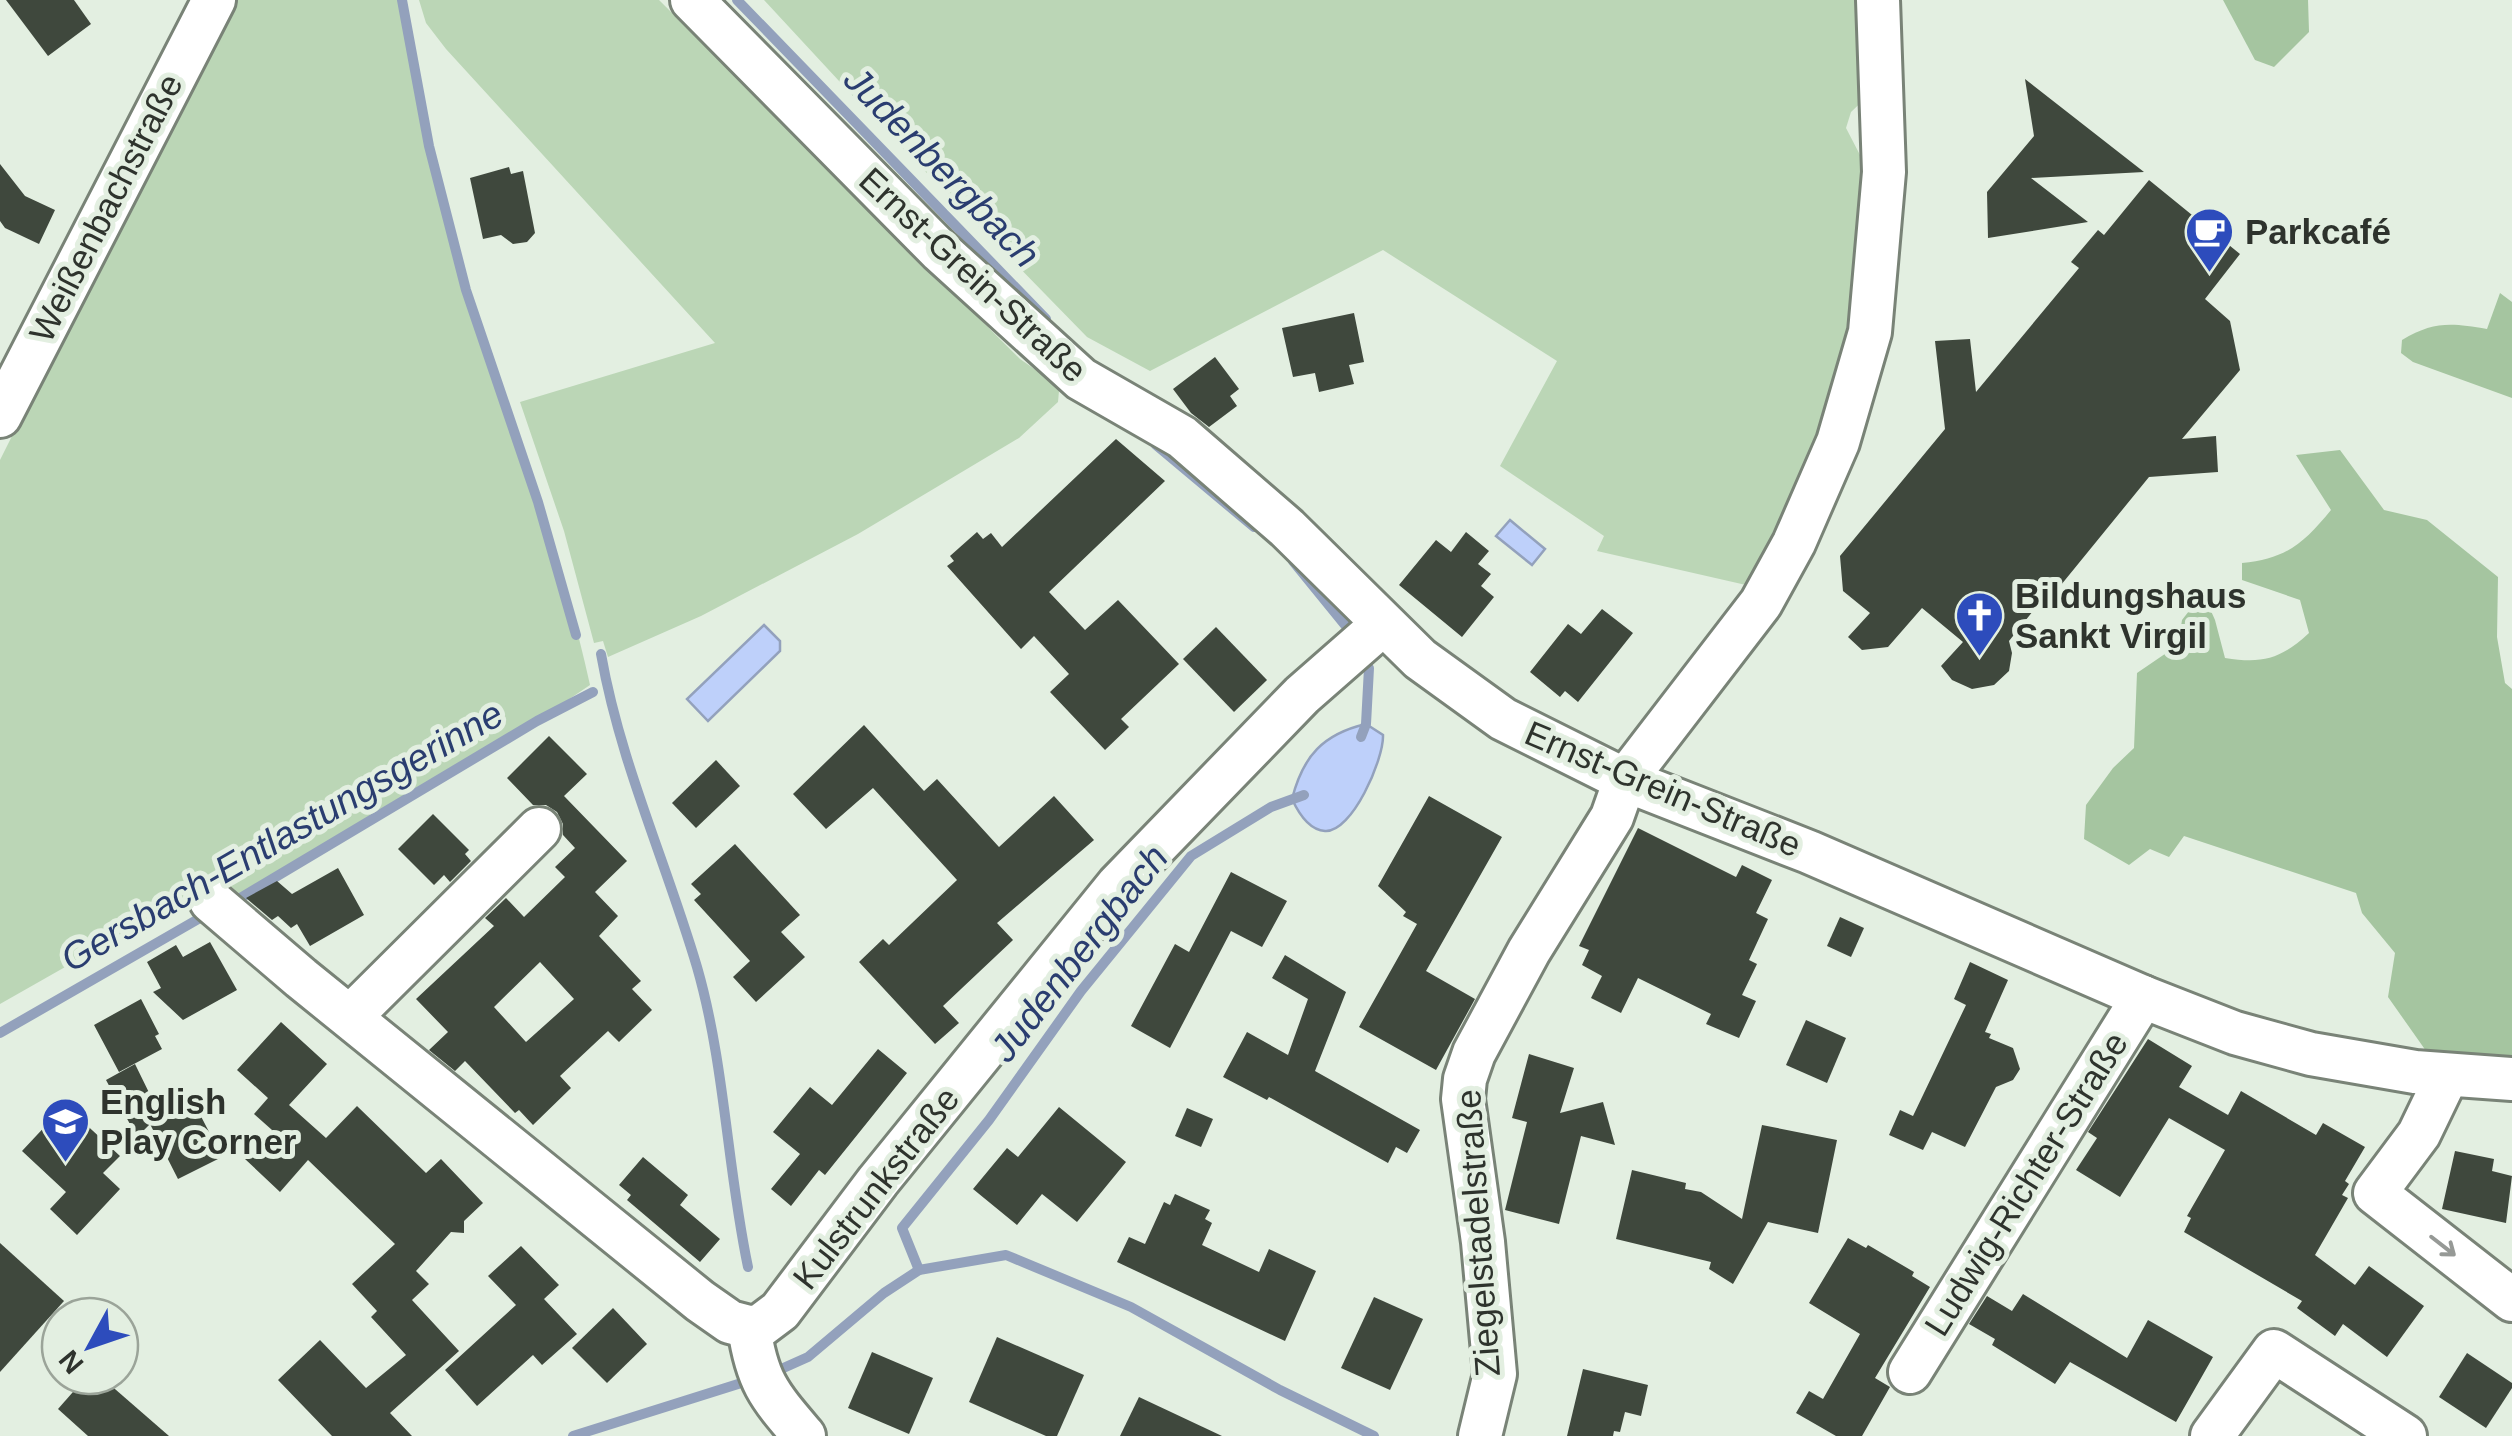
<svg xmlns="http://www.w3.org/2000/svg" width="2512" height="1436" font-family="Arial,sans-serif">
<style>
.green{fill:#bbd6b6}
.forest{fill:#a5c5a0}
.water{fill:#bed0fa;stroke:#93a1bc;stroke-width:2.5}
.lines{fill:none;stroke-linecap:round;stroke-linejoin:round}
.stream{stroke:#93a1bc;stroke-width:10}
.building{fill:#3f483d;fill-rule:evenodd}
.minor-casing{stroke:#798377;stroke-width:48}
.minor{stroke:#fff;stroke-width:42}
.oneway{stroke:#969996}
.labels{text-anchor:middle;stroke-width:10;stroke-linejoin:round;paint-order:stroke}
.street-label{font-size:35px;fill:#2e332d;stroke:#e3efe1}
.poi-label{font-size:35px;font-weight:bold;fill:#2e332d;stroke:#e3efe1;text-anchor:start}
.water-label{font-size:38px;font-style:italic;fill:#2a3d70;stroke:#e3efe1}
</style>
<rect width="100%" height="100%" fill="#e3efe1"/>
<g class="green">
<path d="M235,0h167c18,98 35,196 64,291 41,132 95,259 124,394l-53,36 -307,182 -24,-16 -206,117v-544l159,-317z"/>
<polygon points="419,0 659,0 1020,359 1052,381 1059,391 1058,402 1019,438 858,534 701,616 608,657 603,641 594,643 564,531 520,402 715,343 446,49 426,23"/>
<polygon points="764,0 1867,0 1873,91 1851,112 1846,128 1874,182 1848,366 1794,498 1746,585 1597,551 1604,536 1500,466 1557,361 1383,250 1150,371 1087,337 877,122"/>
</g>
<g class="forest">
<polygon points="2223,0 2308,0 2309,32 2274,67 2255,60"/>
<path d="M2500,293l12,9v96l-99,-36 -12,-9 1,-13c32,-19 49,-17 85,-11z"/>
<path d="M2340,450l44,60 43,10 71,57 -1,60 8,46 7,6v407l-81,-38 -43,-61 7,-44 -33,-40 -6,-20 -172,-57 -15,21 -19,-8 -21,16 -45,-26 2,-34 27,-37 21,-20 3,-75 41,-28 4,-25 21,-27 12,27 10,38c38,6 56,1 84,-25l-9,-33 -58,-20v-17c44,-4 62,-20 89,-53l-35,-55z"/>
</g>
<g class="water">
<polygon points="1510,520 1545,549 1532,565 1496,536"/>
<polygon points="764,625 780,641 780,651 708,721 687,699"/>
<path d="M1366,724l17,11c1,24 -31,98 -58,96 -17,-1 -27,-19 -33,-32 11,-43 31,-65 74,-75z"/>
</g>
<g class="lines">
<g class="stream">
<polyline points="402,0 429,146 466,290 538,502 576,635"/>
<polyline points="737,0 1046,319"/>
<polyline points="1156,445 1254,527"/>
<polyline points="1293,561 1350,631"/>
<path d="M601,654c19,108 65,208 96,313 28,97 30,201 51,300"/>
<polyline points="1361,737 1366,724 1369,668"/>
<polyline points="232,903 537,721 593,692"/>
<polyline points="0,1033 207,914"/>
<polyline points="919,1270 902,1228 989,1120 1081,991 1191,856 1271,807 1304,795"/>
<polyline points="770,1374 808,1357 884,1293 919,1270 1006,1255 1131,1307 1280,1390 1374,1436"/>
<polyline points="573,1436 754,1379"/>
</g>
</g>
<g class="building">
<polygon points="6,0 74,0 91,24 48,56"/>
<polygon points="2025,79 2144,172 2031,178 2088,222 1988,238 1987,192 2034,136"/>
<polygon points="0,164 25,196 55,210 39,244 5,228 0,221"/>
<polygon points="509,167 511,174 523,171 535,233 527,242 513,244 501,235 483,239 470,178"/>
<polygon points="2149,180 2240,254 2205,299 2230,321 2240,370 2182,439 2216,436 2218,472 2149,477 2052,596 2045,596 2009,641 2012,653 2009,671 1994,685 1972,689 1952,680 1941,666 1963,642 1922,608 1888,647 1862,650 1848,637 1870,613 1843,591 1840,556 1945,429 1935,341 1970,339 1976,392 2079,268 2071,262 2098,230 2104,235"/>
<polygon points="1354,313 1364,362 1349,365 1354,384 1319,392 1315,373 1293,377 1282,328"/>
<polygon points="1215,357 1239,389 1230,396 1237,406 1209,427 1191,413 1173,389"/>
<polygon points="1116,439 1165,481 1049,592 1085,630 1118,600 1179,664 1121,719 1129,727 1105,750 1050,692 1069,674 1034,636 1021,649 947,566 954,561 950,556 977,532 983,539 991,533 1002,547"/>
<polygon points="1466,532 1489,551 1478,564 1491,574 1481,586 1494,597 1462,637 1399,585 1436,540 1451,552"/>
<polygon points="1602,609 1633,633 1578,702 1565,691 1560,697 1530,672 1568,624 1581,634"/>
<polygon points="1216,627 1267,680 1234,712 1183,659"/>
<polygon points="864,725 924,791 937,779 999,847 1054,796 1094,840 997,923 1013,940 943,1006 959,1023 935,1044 859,962 883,939 889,945 957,880 873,788 826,829 793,794"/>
<path d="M549,736l38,38 -23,22 63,65 -32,31 23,24 -19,20 42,45 -9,8 20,21 -33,32 -11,-11 -48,45 11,12 -38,37 -14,-15 -4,3 -50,-52 -10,10 -26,-21 19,-18 -32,-33 78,-73 -9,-8 21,-20 18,19 41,-40 -10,-10 20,-19 -12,-13v-11l-6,-12 -11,-7h-13l-26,-27zM540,962l34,37 -48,43 -32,-35z"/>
<polygon points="716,760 740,786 696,828 672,803"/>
<polygon points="1429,796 1502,837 1426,971 1475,999 1436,1070 1359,1027 1417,924 1403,916 1406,912 1378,886"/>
<polygon points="433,814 469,850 465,854 471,861 450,882 444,875 434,885 398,849"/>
<polygon points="1638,828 1736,877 1742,865 1772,880 1756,913 1768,919 1749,960 1757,964 1742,995 1756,1001 1739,1038 1706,1024 1711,1014 1638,978 1621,1013 1591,998 1602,976 1582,965 1589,950 1579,946"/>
<polygon points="735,844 800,915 781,932 805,957 756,1002 733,977 750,961 694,900 701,894 691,884"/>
<polygon points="338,868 364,915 310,946 297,924 291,928 278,916 272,920 246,898 277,881 292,894"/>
<polygon points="1231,872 1287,901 1262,947 1231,931 1170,1048 1131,1026 1175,944 1189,952"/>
<polygon points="1840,917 1864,928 1851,957 1827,946"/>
<polygon points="210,942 237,990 183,1020 153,992 161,988 147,962 176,945 183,957"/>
<polygon points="1285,955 1346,992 1315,1071 1420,1130 1407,1153 1396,1147 1388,1163 1269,1097 1267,1100 1223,1077 1247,1032 1288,1055 1308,999 1272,978"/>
<polygon points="1970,962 2008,980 1985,1032 1991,1034 1989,1038 2013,1048 2020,1069 2013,1080 1996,1087 1965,1147 1932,1132 1923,1150 1889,1135 1900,1110 1913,1116 1966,1005 1954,999"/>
<polygon points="141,999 159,1034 155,1036 162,1049 119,1072 94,1025"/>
<polygon points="1806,1020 1846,1038 1827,1083 1786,1065"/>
<polygon points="281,1022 327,1064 289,1105 326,1138 357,1106 426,1173 441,1159 483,1203 464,1221 464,1233 451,1232 416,1271 429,1284 412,1300 459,1351 390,1413 412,1436 332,1436 278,1380 320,1340 366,1388 406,1355 371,1317 377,1311 352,1284 395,1244 308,1160 280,1192 245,1159 272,1130 254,1114 268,1098 237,1070"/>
<polygon points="2148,1039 2192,1066 2179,1087 2228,1115 2241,1091 2316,1135 2323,1123 2365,1147 2345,1181 2349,1184 2342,1195 2348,1198 2315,1255 2355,1285 2369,1266 2424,1306 2387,1357 2343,1324 2335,1336 2297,1308 2302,1301 2184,1232 2191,1218 2187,1216 2225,1150 2169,1118 2120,1197 2076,1170 2097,1138 2088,1132"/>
<polygon points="878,1049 907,1073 825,1175 819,1170 791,1206 771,1189 800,1154 773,1132 810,1087 832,1105"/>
<polygon points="1529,1054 1574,1068 1560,1113 1603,1102 1615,1145 1581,1136 1559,1224 1505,1210 1527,1122 1512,1118"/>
<polygon points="135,1064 159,1113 191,1097 222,1157 178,1179 150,1124 137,1137 106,1080"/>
<polygon points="65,1105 120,1156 103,1173 120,1189 77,1235 50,1209 66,1192 22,1151"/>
<polygon points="1059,1107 1126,1162 1077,1222 1042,1194 1017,1225 973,1189 1007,1148 1018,1157"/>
<polygon points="1187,1108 1213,1119 1201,1147 1175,1136"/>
<polygon points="1762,1125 1837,1140 1818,1233 1768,1222 1733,1284 1709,1269 1711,1262 1616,1239 1632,1170 1686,1183 1685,1189 1701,1192 1742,1219"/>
<polygon points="2455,1151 2494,1159 2492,1171 2512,1176 2506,1223 2442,1209"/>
<polygon points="643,1157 688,1195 680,1205 720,1239 700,1262 627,1200 631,1195 619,1185"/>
<polygon points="1175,1194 1210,1210 1205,1219 1212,1223 1202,1245 1259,1272 1269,1249 1316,1271 1285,1341 1117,1262 1129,1237 1145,1244 1164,1202 1170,1205"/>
<polygon points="1848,1238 1866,1248 1868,1245 1914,1272 1912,1276 1930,1287 1875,1378 1890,1387 1862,1436 1836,1436 1796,1413 1809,1391 1823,1399 1860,1334 1809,1303"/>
<polygon points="0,1243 64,1301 0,1372"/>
<polygon points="521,1246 559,1285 544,1299 577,1334 542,1365 533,1355 477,1406 445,1370 516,1305 488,1276"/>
<polygon points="2023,1294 2127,1358 2148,1320 2213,1357 2176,1422 2070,1362 2055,1384 1992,1345 1995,1339 1969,1324 1987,1296 2012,1311"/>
<polygon points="1374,1297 1423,1319 1390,1390 1341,1368"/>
<polygon points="613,1308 647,1344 607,1383 572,1348"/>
<polygon points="997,1337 1084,1375 1057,1436 1046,1436 969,1402"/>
<polygon points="872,1352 933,1378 909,1434 848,1408"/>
<polygon points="2467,1353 2512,1383 2512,1388 2486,1428 2439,1397"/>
<polygon points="1583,1369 1648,1385 1641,1416 1625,1412 1620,1432 1614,1431 1613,1436 1567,1436"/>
<polygon points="87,1376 100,1376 169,1436 88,1436 58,1409"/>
<polygon points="1139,1397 1222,1436 1120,1436"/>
</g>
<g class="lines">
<defs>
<g id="minor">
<polyline points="692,0 940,251 1081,379 1182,437 1287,528 1420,659 1503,719 1625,780 1809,852 2143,997 2235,1033 2311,1054 2415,1072 2512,1079"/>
<polyline points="0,416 214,0"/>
<polyline points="211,901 301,978 700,1301 730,1322 749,1327 760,1326 780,1311 878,1181 1118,885 1302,695 1383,624"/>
<polyline points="351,1016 539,829"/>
<polyline points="2447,1076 2419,1134 2375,1193 2512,1300"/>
<path d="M749,1327c8,55 20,68 55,109"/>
<polyline points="1910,1372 2143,997"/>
<polyline points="1480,1436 1495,1374 1483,1242 1463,1099 1465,1079 1474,1053 1529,951 1612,817 1625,780 1761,603 1794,543 1838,442 1870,332 1884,172 1878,0"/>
<polyline points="2212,1436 2274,1351 2405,1436"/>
</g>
</defs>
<use href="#minor" class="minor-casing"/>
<use href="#minor" class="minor"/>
</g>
<defs><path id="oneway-shaft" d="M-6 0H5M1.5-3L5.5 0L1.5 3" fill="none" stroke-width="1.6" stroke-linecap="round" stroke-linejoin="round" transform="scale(2.5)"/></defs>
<use class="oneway" href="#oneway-shaft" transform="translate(2443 1246) rotate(38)"/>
<defs>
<symbol id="cafe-pin" viewBox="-11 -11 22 30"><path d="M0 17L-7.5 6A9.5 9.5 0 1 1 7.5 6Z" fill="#2d4cbc" stroke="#e3efe1"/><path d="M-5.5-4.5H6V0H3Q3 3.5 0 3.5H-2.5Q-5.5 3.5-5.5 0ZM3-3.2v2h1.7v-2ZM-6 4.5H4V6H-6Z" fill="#fff"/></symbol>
<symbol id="church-pin" viewBox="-11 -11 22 30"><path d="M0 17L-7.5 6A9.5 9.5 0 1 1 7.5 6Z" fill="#2d4cbc" stroke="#e3efe1"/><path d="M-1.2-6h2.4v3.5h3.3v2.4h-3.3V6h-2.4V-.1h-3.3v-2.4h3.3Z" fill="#fff"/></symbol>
<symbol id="school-pin" viewBox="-11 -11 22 30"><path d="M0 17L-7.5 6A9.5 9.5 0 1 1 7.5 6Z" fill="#2d4cbc" stroke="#e3efe1"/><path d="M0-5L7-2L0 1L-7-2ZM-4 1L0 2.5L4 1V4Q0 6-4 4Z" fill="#fff"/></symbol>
</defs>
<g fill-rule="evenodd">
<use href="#cafe-pin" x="2182" y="204" width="55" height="75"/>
<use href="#church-pin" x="1952" y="588" width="55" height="75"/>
<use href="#school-pin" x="38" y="1094" width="55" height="75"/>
</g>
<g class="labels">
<g class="street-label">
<text transform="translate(106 208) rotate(-63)" y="12">Weißenbachstraße</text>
<text transform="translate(973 275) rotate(43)" y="12">Ernst-Grein-Straße</text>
<text transform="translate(1663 789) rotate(23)" y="12">Ernst-Grein-Straße</text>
<text transform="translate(2026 1184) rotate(-58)" y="12">Ludwig-Richter-Straße</text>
<text transform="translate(876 1188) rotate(-52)" y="12">Kulstrunkstraße</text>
<text transform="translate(1478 1233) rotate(-94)" y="12">Ziegelstadelstraße</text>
</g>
<g class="poi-label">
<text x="2245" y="244">Parkcafé</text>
<text x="2015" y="608">Bildungshaus<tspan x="2015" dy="40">Sankt Virgil</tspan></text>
<text x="100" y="1114">English<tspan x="100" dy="40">Play Corner</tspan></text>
</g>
<g class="water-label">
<text transform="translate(942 167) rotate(46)" y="13">Judenbergbach</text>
<text transform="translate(282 836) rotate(-30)" y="13">Gersbach-Entlastungsgerinne</text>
<text transform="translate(1079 953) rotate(-52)" y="13">Judenbergbach</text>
</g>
</g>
<g transform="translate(90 1346) rotate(230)"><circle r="48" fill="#e3efe1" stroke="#9ba499" stroke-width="2.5"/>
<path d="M0-8L18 38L0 25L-18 38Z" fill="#2d4cbc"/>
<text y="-15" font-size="28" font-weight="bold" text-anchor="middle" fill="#2e332d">N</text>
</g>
</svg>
